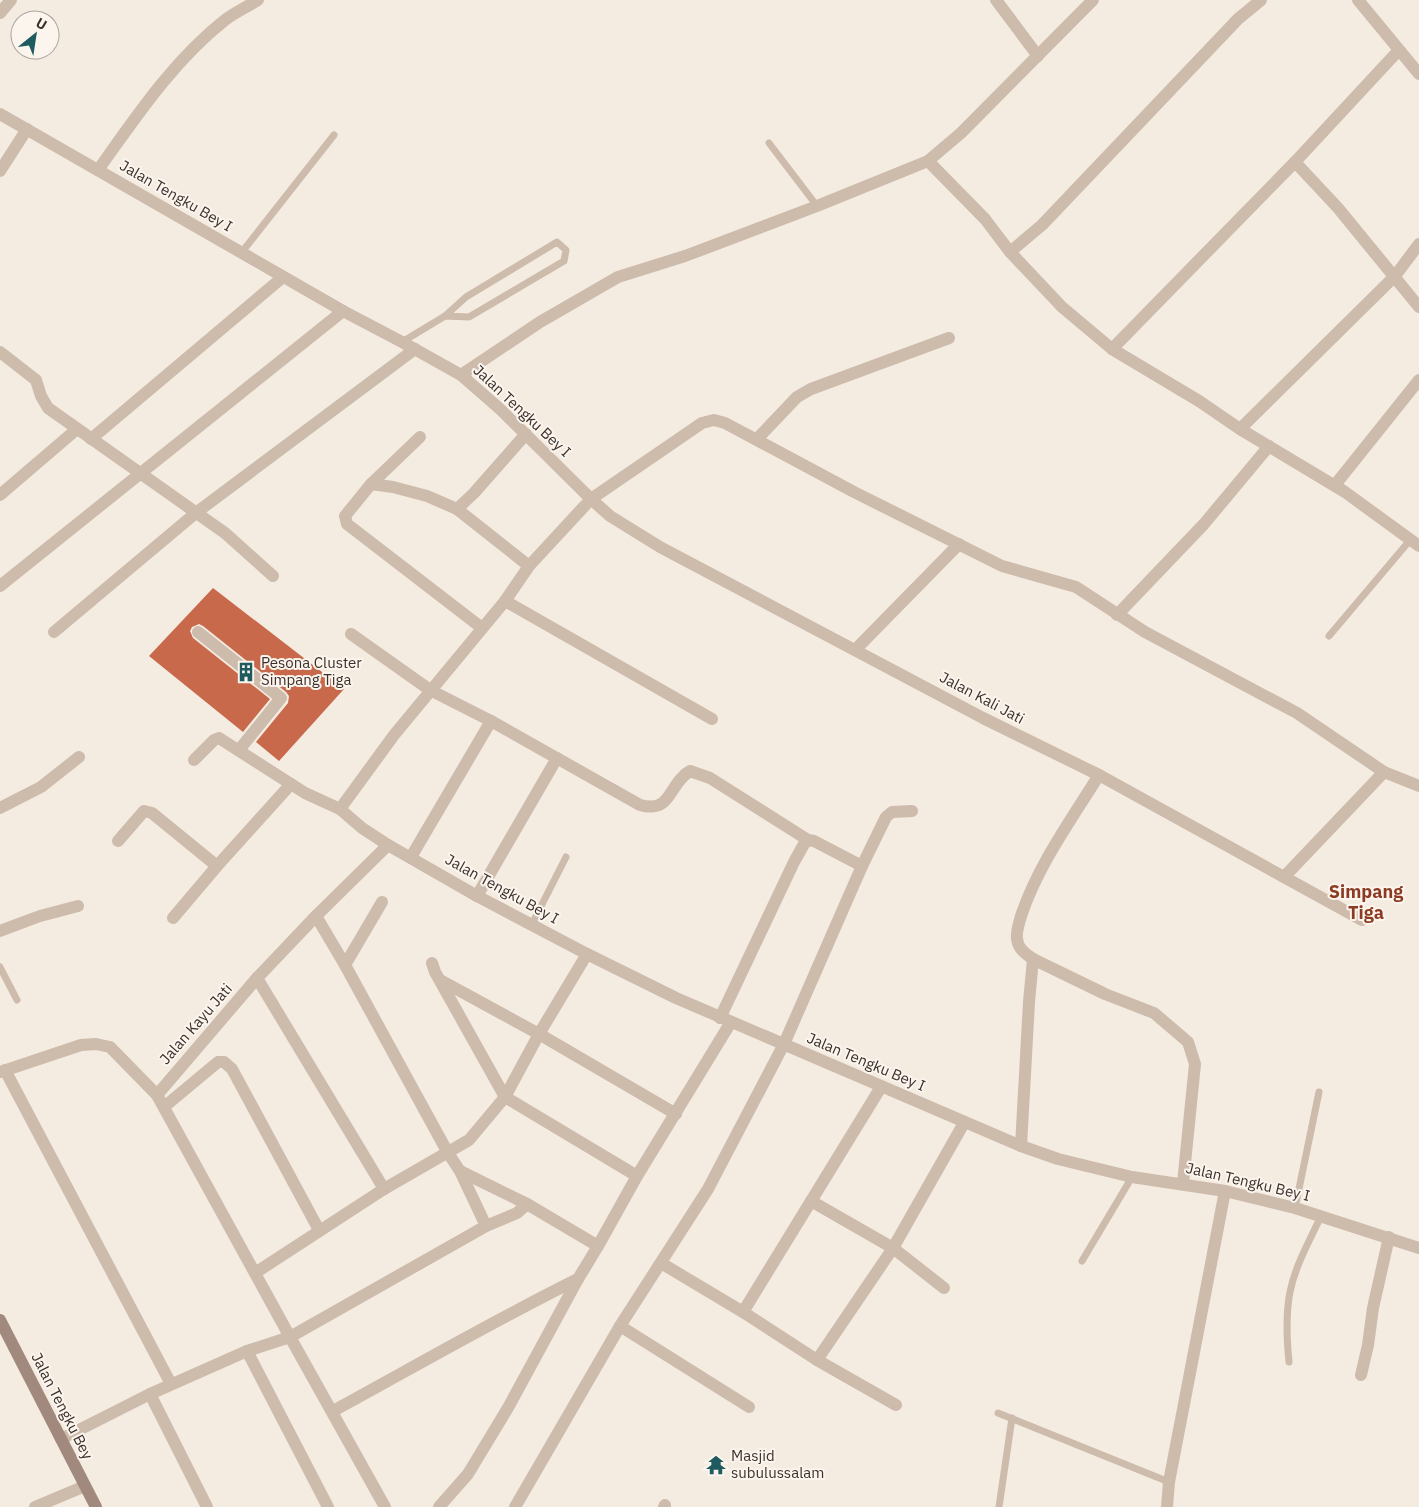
<svg xmlns="http://www.w3.org/2000/svg" width="1419" height="1507" font-family="'IBM Plex Sans',sans-serif">
<style>
.building{fill:#c8694b}
.lines{fill:none;stroke-linecap:round;stroke-linejoin:round}
.service{stroke:#cdbbac;stroke-width:7}
.minor{stroke:#cdbbac;stroke-width:12}
.tertiary{stroke:#cdbbac;stroke-width:12}
.secondary{stroke:#a18a7d;stroke-width:12}
.labels{text-anchor:middle;stroke-width:4;stroke-linejoin:round;paint-order:stroke}
.street-label{font-size:15px;fill:#3b302b;stroke:#fbf5ee}
.poi-label{font-size:15px;fill:#3b302b;stroke:#fbf5ee;text-anchor:start}
.quarter-label{font-size:18px;font-weight:bold;fill:#8c3b22;stroke:#fbf5ee}
</style>
<rect width="100%" height="100%" fill="#f4ebe1"/>
<polygon class="building" points="213,588 344,689 279,761 256,742 288,703 289,696 286,692 203,626 199,624 192,627 190,631 193,638 270,699 243,732 149,656"/>
<g class="lines">
<g class="service">
<polyline points="769,143 817,206"/>
<polyline points="242,252 334,135"/>
<polyline points="402,342 445,316 466,297 557,242 566,250 564,261 469,317 445,316"/>
<polyline points="1329,636 1411,539"/>
<polyline points="532,924 566,857"/>
<polyline points="0,967 17,1000"/>
<polyline points="1295,1208 1319,1092"/>
<polyline points="1082,1261 1132,1177"/>
<path d="M1289,1362c-2,-20 -3,-50 1,-70 5,-26 20,-52 31,-76"/>
<polyline points="998,1413 1169,1482"/>
<polyline points="999,1507 1012,1418"/>
</g>
<g class="minor">
<polyline points="996,0 1038,56"/>
<polyline points="1358,0 1419,74"/>
<polyline points="0,13 11,0"/>
<polyline points="928,161 985,219 1010,252 1062,307 1112,349 1199,401 1240,429 1345,492 1419,546"/>
<polyline points="1295,162 1338,208 1419,307"/>
<path d="M98,170c38,-53 75,-109 127,-150 10,-8 22,-13 33,-20"/>
<polyline points="0,171 27,129"/>
<polyline points="1010,252 1042,225 1238,19 1261,0"/>
<polyline points="1112,349 1295,162 1399,50"/>
<polyline points="0,352 36,380 41,396 48,408 225,533 273,576"/>
<polyline points="461,375 540,322 618,277 685,256 817,206 928,161 961,133 1093,0"/>
<polyline points="1240,429 1395,276 1419,244"/>
<polyline points="91,439 283,277"/>
<polyline points="757,439 797,397 811,389 949,338"/>
<polyline points="371,484 420,437"/>
<polyline points="1335,485 1419,380"/>
<polyline points="0,495 77,429"/>
<polyline points="457,509 529,566"/>
<polyline points="0,586 343,311"/>
<polyline points="505,601 712,719"/>
<polyline points="1117,615 1204,524 1269,446"/>
<polyline points="482,628 347,524 345,516 371,484 393,487 427,496 457,509 474,493 526,434"/>
<polyline points="54,632 197,512 415,349"/>
<polyline points="198,632 281,698 239,750"/>
<path d="M351,634l79,56 61,31 149,84c32,9 28,-21 50,-34l20,7 98,62"/>
<polyline points="856,649 959,544"/>
<polyline points="194,760 214,740 219,738 305,793 340,809"/>
<polyline points="0,808 41,787 79,757"/>
<polyline points="118,841 144,811 152,813 217,866"/>
<polyline points="388,845 477,896 587,954 676,998 1021,1146 1058,1159 1132,1177 1225,1191 1295,1208 1419,1248"/>
<polyline points="411,857 491,721"/>
<polyline points="862,866 886,817 892,812 912,811"/>
<polyline points="1284,877 1384,772"/>
<polyline points="477,896 557,758"/>
<polyline points="316,916 345,965 448,1153 460,1171 486,1226"/>
<polyline points="173,918 217,866 291,784"/>
<polyline points="1362,920 1099,775 983,718 660,547 610,516 591,499 702,423 714,420 725,423 854,492 1002,566 1076,587 1145,632 1297,713 1384,772 1419,786"/>
<polyline points="0,931 40,916 78,906"/>
<polyline points="1033,959 1105,994 1154,1013 1188,1042 1195,1064 1183,1183"/>
<polyline points="432,963 435,972 505,1097 637,1176"/>
<polyline points="345,965 382,902"/>
<polyline points="257,978 384,1189"/>
<polyline points="440,980 539,1034 676,1114"/>
<polyline points="5,1070 171,1384"/>
<polyline points="157,1095 290,1337 385,1507"/>
<polyline points="164,1107 218,1062 224,1062 232,1069 319,1230"/>
<path d="M1021,1146l8,-144 4,-43c-7,-5 -15,-10 -16,-20 -1,-8 2,-15 4,-23 17,-51 50,-96 78,-141"/>
<polyline points="460,1171 527,1204 598,1246"/>
<polyline points="811,1201 893,1248 944,1288"/>
<polyline points="661,1263 743,1312 817,1360 896,1405"/>
<polyline points="255,1273 384,1189 469,1140 505,1097 539,1034 587,954"/>
<polyline points="743,1312 881,1087"/>
<polyline points="620,1326 749,1407"/>
<polyline points="247,1351 328,1507"/>
<polyline points="817,1360 893,1248 964,1123"/>
<polyline points="1361,1375 1368,1345 1373,1308 1389,1237"/>
<polyline points="150,1394 207,1507"/>
<path d="M333,1411c81,-44 162,-91 245,-132"/>
<polyline points="61,1439 150,1394 247,1351 290,1337 486,1226 517,1213 527,1204"/>
<polyline points="35,1507 85,1486"/>
<polyline points="439,1507 468,1474 509,1406 578,1279 598,1246 637,1176 731,1022"/>
<polyline points="515,1507 620,1326 708,1189 784,1044 862,866 814,841 808,840 804,844 794,862 720,1018"/>
<polyline points="664,1507 665,1505"/>
<polyline points="1167,1507 1169,1482 1225,1191"/>
</g>
<polyline class="tertiary" points="0,114 343,311 402,342 461,375 500,409 591,499 529,566 505,601 394,735 340,809 362,828 388,845 316,916 257,978 157,1095 110,1047 96,1044 81,1045 0,1072"/>
<polyline class="secondary" points="0,1320 96,1507"/>
</g>
<defs>
<symbol id="building-bare" viewBox="-9 -9 18 18"><path d="M-4-6H4V6H1V3H-1V6H-4ZM-2.5-4.3h1.7v1.8h-1.7ZM.8-4.3h1.7v1.8H.8ZM-2.5-1h1.7V.8h-1.7ZM.8-1h1.7V.8H.8Z" fill="#1f5a5e" stroke="#fbf5ee" stroke-width="2.5" paint-order="stroke"/></symbol>
<symbol id="temple-bare" viewBox="-9 -9 18 18"><path d="M0-6L5-2H3V0L6.5 2.5H4V6H1.5V3h-3V6H-4V2.5H-6.5L-3 0V-2H-5Z" fill="#1f5a5e" stroke="#fbf5ee" stroke-width="2.5" paint-order="stroke"/></symbol>
</defs>
<g fill-rule="evenodd">
<use href="#building-bare" x="232" y="658" width="28" height="28"/>
<use href="#temple-bare" x="702" y="1451" width="28" height="28"/>
</g>
<g class="labels">
<g class="street-label">
<text transform="translate(176 196) rotate(30)" y="5">Jalan Tengku Bey I</text>
<text transform="translate(522 411) rotate(43)" y="5">Jalan Tengku Bey I</text>
<text transform="translate(982 698) rotate(28)" y="5">Jalan Kali Jati</text>
<text transform="translate(502 889) rotate(29)" y="5">Jalan Tengku Bey I</text>
<text transform="translate(196 1024) rotate(-49)" y="5">Jalan Kayu Jati</text>
<text transform="translate(866 1062) rotate(23)" y="5">Jalan Tengku Bey I</text>
<text transform="translate(1248 1182) rotate(13)" y="5">Jalan Tengku Bey I</text>
<text transform="translate(62 1406) rotate(63)" y="5">Jalan Tengku Bey</text>
</g>
<g class="poi-label">
<text x="261" y="668">Pesona Cluster<tspan x="261" dy="17">Simpang Tiga</tspan></text>
<text x="731" y="1461">Masjid<tspan x="731" dy="17">subulussalam</tspan></text>
</g>
<g class="quarter-label">
<text x="1366" y="898">Simpang<tspan x="1366" dy="21">Tiga</tspan></text>
</g>
</g>
<g transform="translate(35 35) rotate(30)"><circle r="24" fill="#fbf5ee" stroke="#aea6a0"/>
<path d="M0-4L9 19L0 12L-9 19Z" fill="#1f5a5e"/>
<text y="-8" font-size="14" font-weight="bold" text-anchor="middle" fill="#3b302b">U</text>
</g>
</svg>
